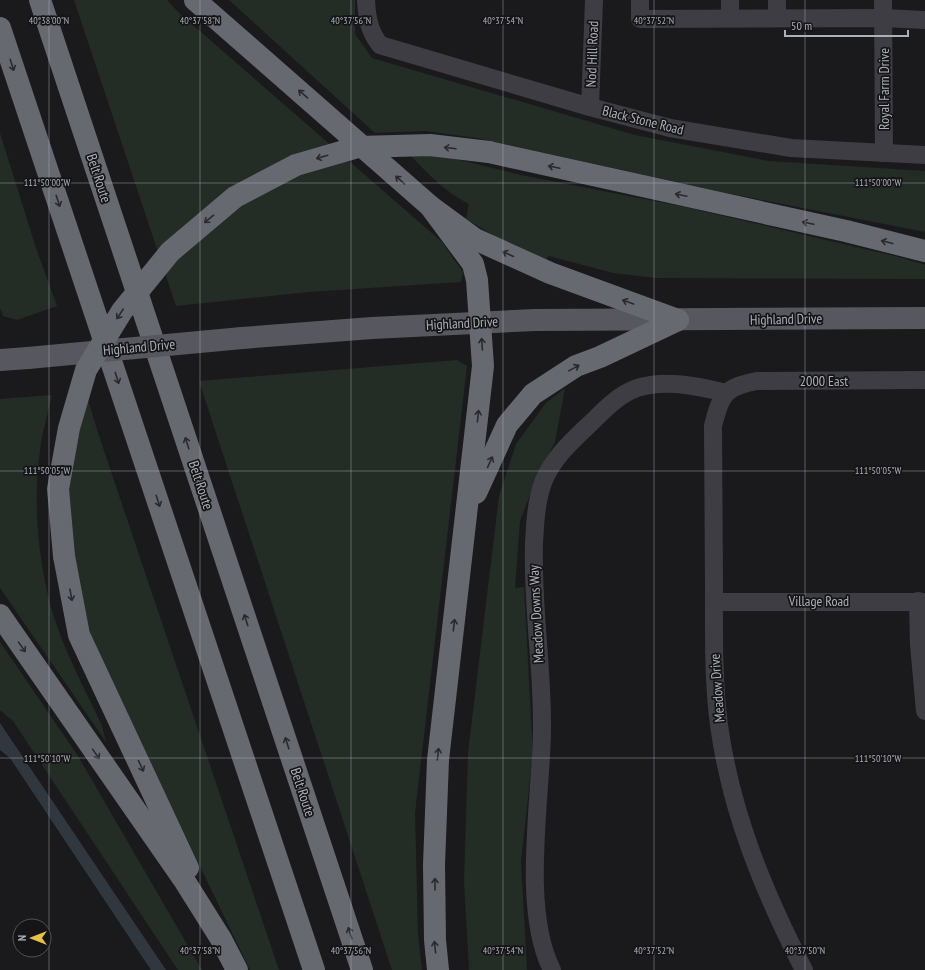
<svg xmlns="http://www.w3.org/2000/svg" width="925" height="970" font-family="'PT Sans Narrow',sans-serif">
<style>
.green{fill:#242c26}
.water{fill:#31373f}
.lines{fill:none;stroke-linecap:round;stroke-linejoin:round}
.minor{stroke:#3d3d43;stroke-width:18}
.primary{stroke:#57585f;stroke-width:22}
.motorway{stroke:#676971;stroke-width:22}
.primary-bridge{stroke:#57585f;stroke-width:22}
.motorway-bridge{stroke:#676971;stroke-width:22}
.oneway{stroke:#2a2a2e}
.ticks{fill:none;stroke:#adb0ba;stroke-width:1;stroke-opacity:0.45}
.labels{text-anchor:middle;stroke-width:3.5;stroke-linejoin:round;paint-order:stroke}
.street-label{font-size:14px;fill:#adb0ba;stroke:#151517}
.ticks-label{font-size:10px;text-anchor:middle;fill:#adb0ba;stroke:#151517;stroke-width:3.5;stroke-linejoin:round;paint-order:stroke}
</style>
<rect width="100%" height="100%" fill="#1a1a1c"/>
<g class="green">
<polygon points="74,0 167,0 178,12 442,242 463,272 461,282 309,292 176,306"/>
<polygon points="229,0 355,0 355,34 372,58 635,135 769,161 925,171 925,232 722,192 477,138 425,131 375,133"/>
<polygon points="0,133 36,248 57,306 17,320 3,316 0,308"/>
<path d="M409,154l35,2 77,19 164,32 214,50 26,8v14l-269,-1 -43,-5 -64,-17 -3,3 -48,-21 -32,-19 3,-15c-24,-12 -41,-30 -60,-50z"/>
<polygon points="457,360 467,366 415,813 418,935 422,970 392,970 199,381"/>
<polygon points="565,388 555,442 536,479 520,521 515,588 524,587 532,737 532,761 521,862 527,970 469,970 464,882 468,753 499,496 516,444 546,403"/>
<path d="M52,395c-5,21 -11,42 -13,63 -6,50 0,111 15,159 12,38 32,74 48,109l4,16 -106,-154v-189z"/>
<polygon points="88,400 98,433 279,970 250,970 83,624 60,485"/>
<polygon points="0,642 78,756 202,970 178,970 13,721 0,710"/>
</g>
<polygon class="water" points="0,723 166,970 151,970 10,758 0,750"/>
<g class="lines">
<g class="minor">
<path d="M366,0c1,18 3,31 14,45l210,62 80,21 121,20 134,7"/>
<polyline points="640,0 640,19 883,18 925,20"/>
<polyline points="730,0 730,18"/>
<polyline points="777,0 777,17"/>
<polyline points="883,0 884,153"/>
<polyline points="590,107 594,0"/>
<polyline points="918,601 919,645 925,711"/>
<polyline points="714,602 925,602"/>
<path d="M552,970c-31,-61 -11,-170 -10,-239 1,-62 -10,-124 -8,-187 1,-20 2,-44 10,-64 10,-24 31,-42 50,-60 12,-12 26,-26 43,-32 28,-9 61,-2 89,5"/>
<path d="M804,970c-40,-78 -73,-157 -85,-245 -6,-46 -5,-92 -5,-139 0,-53 -1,-107 -1,-160 8,-32 12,-39 44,-45l168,-1"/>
</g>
<g class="primary">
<polyline points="242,338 372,328 535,320 925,318"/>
<polyline points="0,360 28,358"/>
</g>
<g class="motorway">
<polyline points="40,0 362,970"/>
<polyline points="195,0 430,206 475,239 550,273 678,320"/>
<polyline points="0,28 314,970"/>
<polyline points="489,152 846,231 925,251"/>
<polyline points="430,206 473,264 477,280 483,366 438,760 434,865 435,940 438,970"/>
<polyline points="476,493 507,425 533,394 576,366 600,357 678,320"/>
<polyline points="64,556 79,635 188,868"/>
<polyline points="0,615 184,880 221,939 237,970"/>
</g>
<polyline class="primary-bridge" points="28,358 242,338"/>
<polyline class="motorway-bridge" points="64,556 58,489 69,428 86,370 122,311 170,252 235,197 296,165 358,147 430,145 489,152"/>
</g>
<defs><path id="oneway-shaft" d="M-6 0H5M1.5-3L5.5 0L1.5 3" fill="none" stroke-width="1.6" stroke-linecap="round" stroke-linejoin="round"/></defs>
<g class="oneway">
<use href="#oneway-shaft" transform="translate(12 65) rotate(72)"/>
<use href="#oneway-shaft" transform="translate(303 94) rotate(-139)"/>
<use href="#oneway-shaft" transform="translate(450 148) rotate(-173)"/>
<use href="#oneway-shaft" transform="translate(322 157) rotate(164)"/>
<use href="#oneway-shaft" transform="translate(554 167) rotate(-168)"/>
<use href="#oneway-shaft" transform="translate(400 180) rotate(-139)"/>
<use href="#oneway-shaft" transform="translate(681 195) rotate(-168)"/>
<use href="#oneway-shaft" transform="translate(58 201) rotate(72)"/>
<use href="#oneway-shaft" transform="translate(209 219) rotate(140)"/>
<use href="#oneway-shaft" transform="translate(808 223) rotate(-168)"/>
<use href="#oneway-shaft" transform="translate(887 242) rotate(-166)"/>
<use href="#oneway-shaft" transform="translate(508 254) rotate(-156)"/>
<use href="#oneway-shaft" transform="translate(628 302) rotate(-160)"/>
<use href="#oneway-shaft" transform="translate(120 314) rotate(123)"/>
<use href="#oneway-shaft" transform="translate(482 344) rotate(-94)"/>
<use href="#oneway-shaft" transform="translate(574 368) rotate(-29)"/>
<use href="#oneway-shaft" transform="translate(117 378) rotate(72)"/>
<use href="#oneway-shaft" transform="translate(478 416) rotate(-84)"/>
<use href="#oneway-shaft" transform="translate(187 443) rotate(-108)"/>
<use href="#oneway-shaft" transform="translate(490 462) rotate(-66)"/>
<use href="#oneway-shaft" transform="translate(158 501) rotate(72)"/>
<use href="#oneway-shaft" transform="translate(71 595) rotate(79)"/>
<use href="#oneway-shaft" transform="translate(246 620) rotate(-108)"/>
<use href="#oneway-shaft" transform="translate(454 625) rotate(-83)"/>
<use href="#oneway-shaft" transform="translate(22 647) rotate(55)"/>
<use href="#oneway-shaft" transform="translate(287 743) rotate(-108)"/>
<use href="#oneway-shaft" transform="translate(96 754) rotate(55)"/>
<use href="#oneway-shaft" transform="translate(438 754) rotate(-84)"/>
<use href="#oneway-shaft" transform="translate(141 766) rotate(65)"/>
<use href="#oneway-shaft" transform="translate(435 884) rotate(-90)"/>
<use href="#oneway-shaft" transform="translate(350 933) rotate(-108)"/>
<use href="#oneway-shaft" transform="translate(435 947) rotate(-96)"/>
</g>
<path class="ticks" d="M49,0v970M200,0v970M351,0v970M503,0v970M654,0v970M805,0v970M0,183h925M0,471h925M0,758h925"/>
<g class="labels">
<g class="street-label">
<text transform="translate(592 54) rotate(-88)" y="5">Nod Hill Road</text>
<text transform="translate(884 89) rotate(-90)" y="5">Royal Farm Drive</text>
<text transform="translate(643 120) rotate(14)" y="5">Black Stone Road</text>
<text transform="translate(99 178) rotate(72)" y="5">Belt Route</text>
<text transform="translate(786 319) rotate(-1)" y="5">Highland Drive</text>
<text transform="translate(462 323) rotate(-3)" y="5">Highland Drive</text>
<text transform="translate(139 347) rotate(-5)" y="5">Highland Drive</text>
<text x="824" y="386">2000 East</text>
<text transform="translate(201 485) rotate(72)" y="5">Belt Route</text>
<text x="819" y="606">Village Road</text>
<text transform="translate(536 614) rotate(-93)" y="5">Meadow Downs Way</text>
<text transform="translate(717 688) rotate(-94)" y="5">Meadow Drive</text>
<text transform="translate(303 792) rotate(72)" y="5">Belt Route</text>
</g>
</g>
<g class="ticks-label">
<text x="49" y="24">40°38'00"N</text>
<text x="200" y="24">40°37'58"N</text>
<text x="351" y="24">40°37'56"N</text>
<text x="503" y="24">40°37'54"N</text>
<text x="654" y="24">40°37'52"N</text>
<text x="878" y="186">111°50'00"W</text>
<text x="47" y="186">111°50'00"W</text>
<text x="878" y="474">111°50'05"W</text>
<text x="47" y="474">111°50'05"W</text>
<text x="878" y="762">111°50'10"W</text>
<text x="47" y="762">111°50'10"W</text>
<text x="200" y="954">40°37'58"N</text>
<text x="351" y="954">40°37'56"N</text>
<text x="503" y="954">40°37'54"N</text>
<text x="654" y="954">40°37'52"N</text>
<text x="805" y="954">40°37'50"N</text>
</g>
<g transform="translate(32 938) rotate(270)"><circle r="19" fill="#151517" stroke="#525358"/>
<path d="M0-3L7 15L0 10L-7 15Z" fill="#e5c149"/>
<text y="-6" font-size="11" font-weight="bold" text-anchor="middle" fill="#adb0ba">N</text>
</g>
<path d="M785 30v6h123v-6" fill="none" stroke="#adb0ba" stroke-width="2"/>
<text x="791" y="30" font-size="12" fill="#adb0ba" stroke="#151517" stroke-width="3" paint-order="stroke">50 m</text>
</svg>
